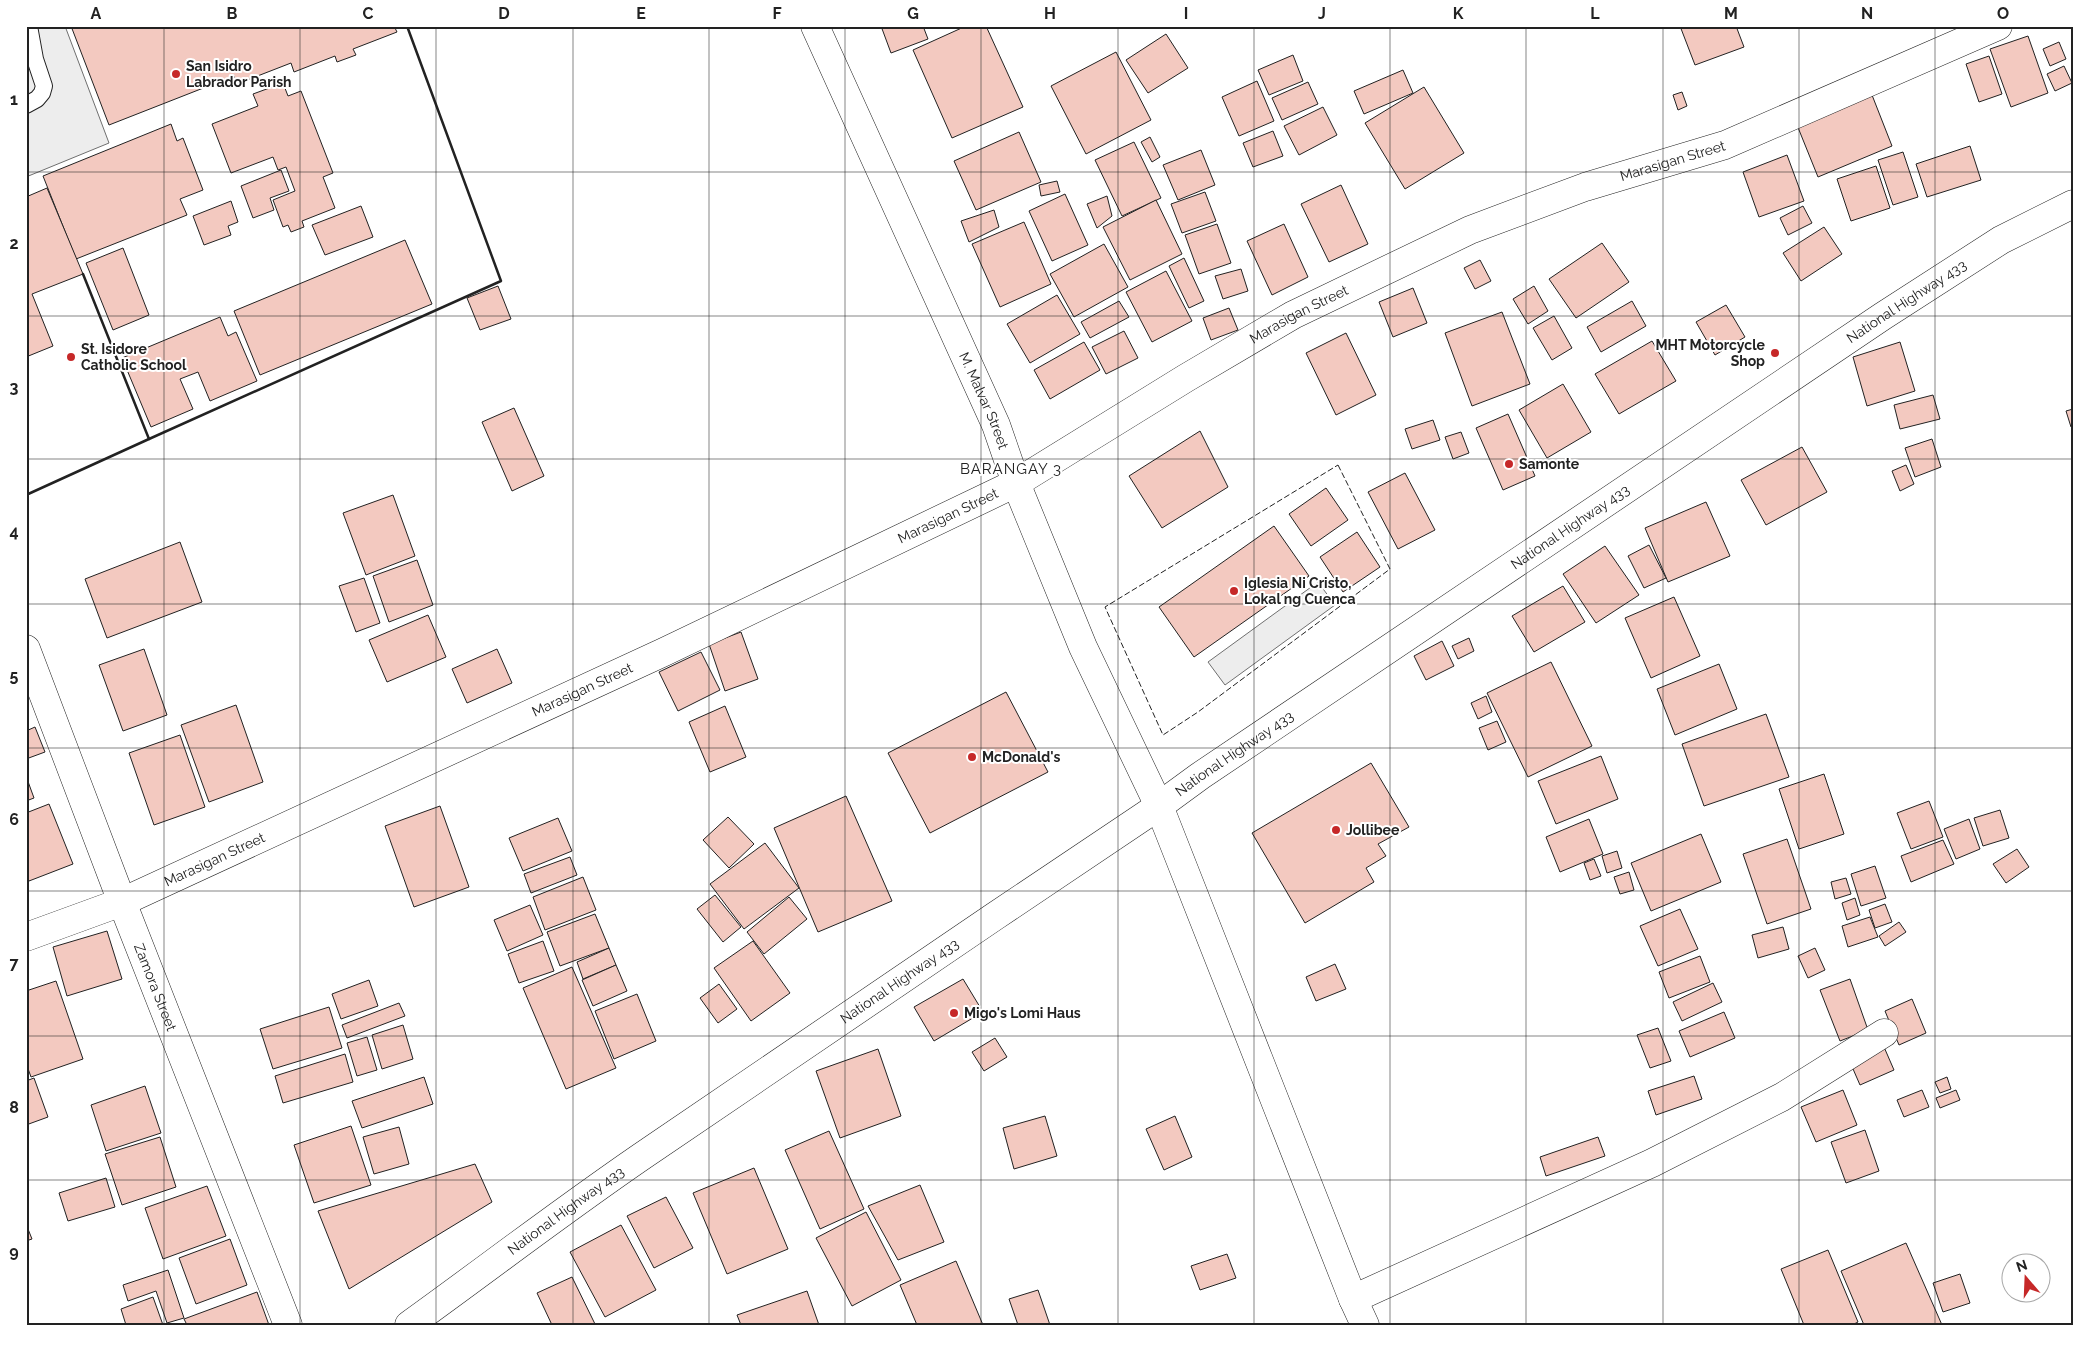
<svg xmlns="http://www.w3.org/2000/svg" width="2099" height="1351" font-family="Raleway,sans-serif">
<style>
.parking{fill:#ededed;stroke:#6f6f6f}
.building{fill:#f3c9c0;stroke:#222}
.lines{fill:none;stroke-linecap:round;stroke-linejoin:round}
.service-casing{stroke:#222;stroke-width:18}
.minor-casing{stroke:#222;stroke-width:29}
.primary-casing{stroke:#222;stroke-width:29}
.service{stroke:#fff;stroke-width:16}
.minor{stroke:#fff;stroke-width:28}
.primary{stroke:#fff;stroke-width:28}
.fence{stroke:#222;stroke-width:1;stroke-dasharray:6 2.5;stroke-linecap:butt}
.wall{stroke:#222;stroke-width:2.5}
.grid{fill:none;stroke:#222;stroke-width:1;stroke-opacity:0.55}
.poi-dot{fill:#c62828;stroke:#fff;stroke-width:2}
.labels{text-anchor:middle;stroke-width:4;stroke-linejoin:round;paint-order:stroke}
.poi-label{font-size:14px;font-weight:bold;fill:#222;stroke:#fff;text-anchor:start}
.street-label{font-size:14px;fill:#222;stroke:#fff}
.neighbourhood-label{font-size:15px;letter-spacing:1px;fill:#222;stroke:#fff}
.neatline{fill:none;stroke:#222;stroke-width:2}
.grid-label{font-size:16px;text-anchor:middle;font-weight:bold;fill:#222}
</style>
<rect width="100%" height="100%" fill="#fff"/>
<g class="parking">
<polygon points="26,26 65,26 109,143 26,177"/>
<polygon points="1318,582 1335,605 1225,685 1208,662"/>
</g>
<g class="building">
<polygon points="71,26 394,26 397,32 353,49 356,55 337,62 335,56 294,72 291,63 237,84 234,76 109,125"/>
<polygon points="881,26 923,26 928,39 891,53"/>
<polygon points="966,26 986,26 1023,107 952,138 913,50"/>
<polygon points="1680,26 1736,26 1744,47 1695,65"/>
<polygon points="1166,34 1188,68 1148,93 1126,60"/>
<polygon points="2028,36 2048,93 2011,107 1990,49"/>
<polygon points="2059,42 2066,59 2050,66 2043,49"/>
<polygon points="1116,52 1151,120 1086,154 1051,86"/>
<polygon points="1293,55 1303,81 1269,95 1258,70"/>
<polygon points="1989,56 2002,94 1979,102 1966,64"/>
<polygon points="2064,66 2072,83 2055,91 2047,74"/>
<polygon points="1403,70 1413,93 1364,114 1354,91"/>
<polygon points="1257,81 1274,121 1239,136 1222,97"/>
<polygon points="1308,82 1318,104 1282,120 1272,98"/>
<polygon points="283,83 288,96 301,91 333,173 323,177 335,208 302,221 304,227 291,232 288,225 283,227 273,200 295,191 286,167 278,170 273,157 231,173 212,124 258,106 253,94"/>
<polygon points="1424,87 1464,153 1405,189 1365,123"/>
<polygon points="1682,92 1687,106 1678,110 1673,95"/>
<polygon points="1872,95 1892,146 1818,177 1797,125"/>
<polygon points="1323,107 1337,135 1299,155 1284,126"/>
<polygon points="171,124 177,141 183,138 203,190 180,199 187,215 76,259 43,176"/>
<polygon points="1273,131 1283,156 1253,167 1243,143"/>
<polygon points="1019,132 1041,182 976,210 954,161"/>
<polygon points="1150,137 1160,157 1152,162 1141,142"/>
<polygon points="1134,142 1161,198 1122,216 1095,160"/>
<polygon points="1970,146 1981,180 1927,197 1916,164"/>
<polygon points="1201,150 1215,185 1178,200 1163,165"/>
<polygon points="1903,152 1918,197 1893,205 1878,160"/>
<polygon points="1787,155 1804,201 1759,217 1743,172"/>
<polygon points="1876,166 1890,208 1851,221 1837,179"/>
<polygon points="281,170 289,191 270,198 274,210 253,218 241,186"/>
<polygon points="1057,181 1060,192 1041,196 1039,185"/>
<polygon points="1341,185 1368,244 1329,262 1301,204"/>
<polygon points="47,188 83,274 32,294 53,346 26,357 26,197"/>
<polygon points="1205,192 1216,221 1182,233 1171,204"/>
<polygon points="1065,194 1088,245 1052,261 1029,211"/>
<polygon points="1107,196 1112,216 1097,228 1087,204"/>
<polygon points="1156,200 1182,254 1130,280 1103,227"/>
<polygon points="231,201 238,222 228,226 231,235 204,245 193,216"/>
<polygon points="361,206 373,237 325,255 312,225"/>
<polygon points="1803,206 1812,223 1788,235 1780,218"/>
<polygon points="994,210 999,227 969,242 961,221"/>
<polygon points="1024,222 1051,284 1000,307 972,244"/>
<polygon points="1217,224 1231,263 1199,274 1185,235"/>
<polygon points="1284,224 1308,277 1272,295 1247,241"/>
<polygon points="1824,227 1842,254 1801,281 1783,253"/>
<polygon points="405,240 432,304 260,375 234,311"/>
<polygon points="1602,243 1629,282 1576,318 1549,279"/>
<polygon points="1104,244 1128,287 1074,317 1050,274"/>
<polygon points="123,248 149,315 113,330 86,263"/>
<polygon points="1184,258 1204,301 1189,308 1169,266"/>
<polygon points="1480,260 1491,281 1475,289 1464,268"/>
<polygon points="1241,269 1248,291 1223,299 1215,276"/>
<polygon points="1166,271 1192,321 1152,342 1126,292"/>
<polygon points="498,286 511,319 480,330 467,298"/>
<polygon points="1534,286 1548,311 1528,324 1513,299"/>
<polygon points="1413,288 1427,323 1393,337 1379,302"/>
<polygon points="1057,295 1080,334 1030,363 1007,324"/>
<polygon points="1119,301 1129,317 1090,338 1081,322"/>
<polygon points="1632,301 1646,326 1601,352 1587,327"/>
<polygon points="1726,305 1745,337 1715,355 1696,322"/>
<polygon points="1229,308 1238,330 1211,340 1203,318"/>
<polygon points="1502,312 1530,384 1472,406 1445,333"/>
<polygon points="1554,316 1572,348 1552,360 1533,328"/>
<polygon points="220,317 228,336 236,332 257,381 210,401 198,372 180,379 193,409 151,427 122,358"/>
<polygon points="1124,331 1138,358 1106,374 1092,347"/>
<polygon points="1346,333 1376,395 1336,415 1306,353"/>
<polygon points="1652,341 1676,381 1619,414 1595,374"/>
<polygon points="1084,342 1100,370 1050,399 1034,370"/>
<polygon points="1900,342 1915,391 1867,406 1853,357"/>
<polygon points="1563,384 1591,432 1547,458 1519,410"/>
<polygon points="1933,395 1940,419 1900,429 1894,405"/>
<polygon points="514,408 544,476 512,491 482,422"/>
<polygon points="2073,409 2073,427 2071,427 2066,411"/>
<polygon points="1508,414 1535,476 1503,490 1476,428"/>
<polygon points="1433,420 1440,440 1412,449 1405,429"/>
<polygon points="1200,431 1228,487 1162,528 1129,476"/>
<polygon points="1461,432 1469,453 1453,459 1445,437"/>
<polygon points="1932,439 1941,467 1915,477 1905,448"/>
<polygon points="1802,447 1827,492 1766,525 1741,480"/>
<polygon points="1906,465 1914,484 1900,491 1892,471"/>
<polygon points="1405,473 1435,530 1398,549 1368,492"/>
<polygon points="1326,488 1348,520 1311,546 1289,514"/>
<polygon points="393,495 415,556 366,575 343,513"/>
<polygon points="1706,502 1730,556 1668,582 1645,528"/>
<polygon points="1274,526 1309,576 1194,657 1159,607"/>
<polygon points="1357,532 1380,567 1343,592 1320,557"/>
<polygon points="180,542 202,602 107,638 85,579"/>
<polygon points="1649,545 1666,578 1644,588 1628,556"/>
<polygon points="1605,546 1639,595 1596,623 1563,574"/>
<polygon points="417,560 433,605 389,622 373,576"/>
<polygon points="364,578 380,623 356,632 339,586"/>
<polygon points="1563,586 1585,622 1534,652 1512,616"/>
<polygon points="1674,597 1700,656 1651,678 1625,618"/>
<polygon points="428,615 446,657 387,682 369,640"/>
<polygon points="741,632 758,679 725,691 709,644"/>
<polygon points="1469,638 1474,651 1458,659 1452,646"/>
<polygon points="1442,641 1454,666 1426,680 1414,656"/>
<polygon points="144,649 167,715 123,731 99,665"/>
<polygon points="497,649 512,683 467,703 452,669"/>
<polygon points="701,652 720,690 678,711 659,672"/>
<polygon points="1551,662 1592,746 1528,777 1487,693"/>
<polygon points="1719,664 1737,709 1675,735 1657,689"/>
<polygon points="1006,692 1048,772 930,833 888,753"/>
<polygon points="1486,696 1492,712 1478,719 1471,703"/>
<polygon points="236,705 263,782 209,802 181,725"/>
<polygon points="725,706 746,757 710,772 689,722"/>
<polygon points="1766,714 1789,777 1704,806 1682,744"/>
<polygon points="1497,721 1506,742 1488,750 1479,728"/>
<polygon points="35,727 45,752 26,759 26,731"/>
<polygon points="180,735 205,807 154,825 129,753"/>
<polygon points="1601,756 1618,799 1556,824 1538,781"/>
<polygon points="1371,763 1409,827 1378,844 1386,856 1366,868 1374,882 1305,923 1252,833"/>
<polygon points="1824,774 1844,834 1799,849 1779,789"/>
<polygon points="26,776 34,798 26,801"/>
<polygon points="846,796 892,901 818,932 774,828"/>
<polygon points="1929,801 1943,837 1911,849 1897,813"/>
<polygon points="49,804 73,864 29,881 26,873 26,813"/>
<polygon points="440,806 469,887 414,907 385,826"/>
<polygon points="2000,810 2009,838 1983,846 1974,818"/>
<polygon points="728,817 754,844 729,868 703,840"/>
<polygon points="558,818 572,851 523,871 509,838"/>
<polygon points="1589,819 1603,854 1560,872 1546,837"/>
<polygon points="1969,819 1980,849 1956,859 1944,829"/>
<polygon points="1701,834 1721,882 1651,911 1631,863"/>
<polygon points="1787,839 1811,909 1767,924 1743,854"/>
<polygon points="1943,840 1954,864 1911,882 1901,856"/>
<polygon points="765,843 799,888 744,929 710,884"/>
<polygon points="2017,849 2029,867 2006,883 1993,864"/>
<polygon points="1617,851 1622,868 1607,873 1602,856"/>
<polygon points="570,857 577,875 531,893 524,874"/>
<polygon points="1594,859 1601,876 1590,880 1584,863"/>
<polygon points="1875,866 1886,898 1861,906 1851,874"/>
<polygon points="1629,872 1634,890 1620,894 1614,877"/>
<polygon points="583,877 596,910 545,930 533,897"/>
<polygon points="1846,878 1851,894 1835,899 1831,882"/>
<polygon points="715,895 741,927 723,942 697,909"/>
<polygon points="789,897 807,919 764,954 747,932"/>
<polygon points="1855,898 1860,915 1847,920 1842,903"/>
<polygon points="1885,904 1892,922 1875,928 1869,910"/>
<polygon points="530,905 543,935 507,951 494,920"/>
<polygon points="1680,909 1698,949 1658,966 1640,926"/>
<polygon points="595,914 609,948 560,966 547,932"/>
<polygon points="1870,917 1878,937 1848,947 1842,926"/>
<polygon points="1899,922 1906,932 1885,946 1879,936"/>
<polygon points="1783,927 1789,949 1758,958 1752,935"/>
<polygon points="107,931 122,979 67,996 53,947"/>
<polygon points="543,941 554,971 519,983 508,954"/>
<polygon points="753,941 790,993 751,1021 714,968"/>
<polygon points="609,948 616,965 583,979 577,962"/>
<polygon points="1815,948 1825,970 1808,978 1798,956"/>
<polygon points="1700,956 1710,982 1669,998 1659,972"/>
<polygon points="1335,964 1346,989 1316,1001 1306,977"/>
<polygon points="616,965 627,991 593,1006 582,980"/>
<polygon points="572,967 616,1068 566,1089 523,988"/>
<polygon points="963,979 983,1012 934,1041 914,1007"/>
<polygon points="1850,979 1868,1030 1840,1041 1820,990"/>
<polygon points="369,980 378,1006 341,1019 332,994"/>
<polygon points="56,981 83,1059 31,1077 26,1063 26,991"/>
<polygon points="1713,983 1722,1002 1682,1021 1673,1002"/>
<polygon points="719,984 737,1009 718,1023 700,998"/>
<polygon points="637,994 656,1041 614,1059 595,1011"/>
<polygon points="1912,999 1926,1033 1899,1045 1885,1011"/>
<polygon points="399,1003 405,1016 347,1038 342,1025"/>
<polygon points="329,1007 342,1048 273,1069 260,1029"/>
<polygon points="1724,1012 1735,1038 1690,1057 1679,1031"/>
<polygon points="403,1025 413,1059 382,1069 372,1035"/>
<polygon points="1658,1028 1671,1061 1650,1068 1637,1035"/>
<polygon points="367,1037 377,1070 357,1076 347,1043"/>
<polygon points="995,1038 1007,1057 984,1071 972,1052"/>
<polygon points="1884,1047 1894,1070 1860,1085 1850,1062"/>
<polygon points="878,1049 901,1116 840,1138 816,1071"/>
<polygon points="345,1054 353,1082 283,1103 275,1076"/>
<polygon points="1694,1076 1702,1099 1656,1115 1648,1091"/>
<polygon points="424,1077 433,1104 362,1128 352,1101"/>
<polygon points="1947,1077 1951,1089 1940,1093 1935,1082"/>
<polygon points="34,1078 48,1117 26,1125 26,1081"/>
<polygon points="145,1086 161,1133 106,1151 91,1105"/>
<polygon points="1843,1090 1857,1125 1816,1142 1801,1107"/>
<polygon points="1922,1090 1929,1107 1904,1117 1897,1100"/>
<polygon points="1956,1090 1960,1100 1940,1108 1936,1098"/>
<polygon points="1045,1116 1057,1156 1014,1169 1003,1128"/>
<polygon points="1175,1116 1192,1157 1164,1170 1146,1129"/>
<polygon points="351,1126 371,1185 314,1203 294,1145"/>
<polygon points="399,1127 409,1164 374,1174 363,1137"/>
<polygon points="1865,1130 1879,1171 1846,1183 1831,1142"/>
<polygon points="829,1131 864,1209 820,1229 785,1150"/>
<polygon points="160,1137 176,1187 122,1205 105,1154"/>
<polygon points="1598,1137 1605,1156 1546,1176 1540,1157"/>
<polygon points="475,1164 492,1202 349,1289 318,1211"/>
<polygon points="754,1168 788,1249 727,1274 693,1193"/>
<polygon points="106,1178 115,1207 68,1221 59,1193"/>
<polygon points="920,1185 944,1242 898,1260 868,1206"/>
<polygon points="207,1186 226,1236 163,1259 145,1208"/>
<polygon points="666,1197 693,1248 654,1268 627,1216"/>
<polygon points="866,1212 901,1280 852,1306 816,1238"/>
<polygon points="26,1224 32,1239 26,1241"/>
<polygon points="621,1225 656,1290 605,1317 570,1252"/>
<polygon points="230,1239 247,1285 196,1304 179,1258"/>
<polygon points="1906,1243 1942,1325 1864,1325 1841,1271"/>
<polygon points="1828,1250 1858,1322 1852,1325 1804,1325 1781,1269"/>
<polygon points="1227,1254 1236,1278 1200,1290 1191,1266"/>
<polygon points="956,1261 983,1325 917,1325 900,1285"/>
<polygon points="168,1270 184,1318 167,1323 156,1291 128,1301 123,1285"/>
<polygon points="1960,1274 1970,1303 1943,1312 1933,1283"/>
<polygon points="572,1277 595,1324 594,1325 552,1325 537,1293"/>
<polygon points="1038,1290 1050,1325 1018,1325 1009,1299"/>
<polygon points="807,1291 819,1325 741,1325 737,1315"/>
<polygon points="257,1292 269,1325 187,1325 184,1319"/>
<polygon points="153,1297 163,1325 126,1325 121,1309"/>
</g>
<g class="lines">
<defs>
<polyline id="service" points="26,105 37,99 42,93 44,86 35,59 29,26"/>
<g id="minor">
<path id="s1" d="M815,26l181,399 20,58 67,164 76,159 194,493 12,26"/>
<path id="s2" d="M26,649l96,253 166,423"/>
<path id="s3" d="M26,937l96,-35 542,-250 352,-169 170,-105 107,-63 177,-85 115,-43 140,-42 273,-119"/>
<polyline points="1353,1299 1652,1163 1782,1097 1884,1033"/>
</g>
<g id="primary">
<path id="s4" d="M409,1325c82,-59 162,-121 245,-177 168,-115 336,-229 505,-342l41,-30 683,-460 118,-76 72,-36"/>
</g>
</defs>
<use href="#service" class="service-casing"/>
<use href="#minor" class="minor-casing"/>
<use href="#primary" class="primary-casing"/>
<use href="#service" class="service"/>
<use href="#minor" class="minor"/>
<use href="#primary" class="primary"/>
<polygon class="fence" points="1338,465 1390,569 1198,712 1163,735 1105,607"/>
<g class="wall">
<polyline points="83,274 149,439 501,281 407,26"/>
<polyline points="26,495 149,439"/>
</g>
</g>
<path class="grid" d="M164,26v1299M300,26v1299M436,26v1299M573,26v1299M709,26v1299M845,26v1299M981,26v1299M1118,26v1299M1254,26v1299M1390,26v1299M1526,26v1299M1663,26v1299M1799,26v1299M1935,26v1299M26,172h2047M26,316h2047M26,459h2047M26,604h2047M26,748h2047M26,891h2047M26,1036h2047M26,1180h2047"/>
<g class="poi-dot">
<circle cx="176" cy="74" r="5"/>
<circle cx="1775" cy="353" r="5"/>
<circle cx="71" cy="357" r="5"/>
<circle cx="1509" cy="464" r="5"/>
<circle cx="1234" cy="591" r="5"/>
<circle cx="972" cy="757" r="5"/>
<circle cx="1336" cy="830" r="5"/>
<circle cx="954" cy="1013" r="5"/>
</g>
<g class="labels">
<g class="poi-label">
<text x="186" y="71">San Isidro<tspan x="186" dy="16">Labrador Parish</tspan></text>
<text x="1765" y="350" text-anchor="end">MHT Motorcycle<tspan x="1765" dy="16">Shop</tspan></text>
<text x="81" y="354">St. Isidore<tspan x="81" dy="16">Catholic School</tspan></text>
<text x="1519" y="469">Samonte</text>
<text x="1244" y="588">Iglesia Ni Cristo,<tspan x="1244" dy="16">Lokal ng Cuenca</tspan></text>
<text x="982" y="762">McDonald's</text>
<text x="1346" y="835">Jollibee</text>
<text x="964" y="1018">Migo's Lomi Haus</text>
</g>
<g class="street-label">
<text dy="5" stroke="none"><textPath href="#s3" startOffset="1824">Marasigan Street</textPath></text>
<text dy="5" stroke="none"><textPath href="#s4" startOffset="1814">National Highway 433</textPath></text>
<text dy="5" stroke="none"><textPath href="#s3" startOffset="1419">Marasigan Street</textPath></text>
<text dy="5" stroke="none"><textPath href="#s1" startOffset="411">M. Malvar Street</textPath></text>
<text dy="5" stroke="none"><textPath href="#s3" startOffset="1014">Marasigan Street</textPath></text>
<text dy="5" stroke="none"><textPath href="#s4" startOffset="1409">National Highway 433</textPath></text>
<text dy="5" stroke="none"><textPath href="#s3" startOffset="609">Marasigan Street</textPath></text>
<text dy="5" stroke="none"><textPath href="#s4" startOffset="1004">National Highway 433</textPath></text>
<text dy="5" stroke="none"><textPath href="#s3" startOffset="204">Marasigan Street</textPath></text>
<text dy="5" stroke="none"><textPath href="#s4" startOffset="599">National Highway 433</textPath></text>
<text dy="5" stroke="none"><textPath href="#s2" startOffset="362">Zamora Street</textPath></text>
<text dy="5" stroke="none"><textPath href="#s4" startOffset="194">National Highway 433</textPath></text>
</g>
<g class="neighbourhood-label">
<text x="1011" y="474">BARANGAY 3</text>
</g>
</g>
<rect width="2099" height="1351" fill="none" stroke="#ffffff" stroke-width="55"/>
<g transform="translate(2026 1278) rotate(341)"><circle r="24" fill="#ffffff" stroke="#a7a7a7"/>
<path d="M0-4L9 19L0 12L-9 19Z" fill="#c62828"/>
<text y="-8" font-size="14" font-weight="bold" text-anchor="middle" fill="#222222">N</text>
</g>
<rect x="28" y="28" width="2044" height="1296" class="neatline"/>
<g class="grid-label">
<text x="96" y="19">A</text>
<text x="232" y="19">B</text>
<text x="368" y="19">C</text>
<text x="504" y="19">D</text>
<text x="641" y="19">E</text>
<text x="777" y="19">F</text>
<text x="913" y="19">G</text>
<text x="1050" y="19">H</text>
<text x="1186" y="19">I</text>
<text x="1322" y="19">J</text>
<text x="1458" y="19">K</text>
<text x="1595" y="19">L</text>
<text x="1731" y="19">M</text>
<text x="1867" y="19">N</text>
<text x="2003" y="19">O</text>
<text x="14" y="105">1</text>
<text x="14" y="249">2</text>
<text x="14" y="393">3</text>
<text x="14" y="537">4</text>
<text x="14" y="681">5</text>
<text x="14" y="825">6</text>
<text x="14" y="969">7</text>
<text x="14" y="1113">8</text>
<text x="14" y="1257">9</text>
</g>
</svg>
